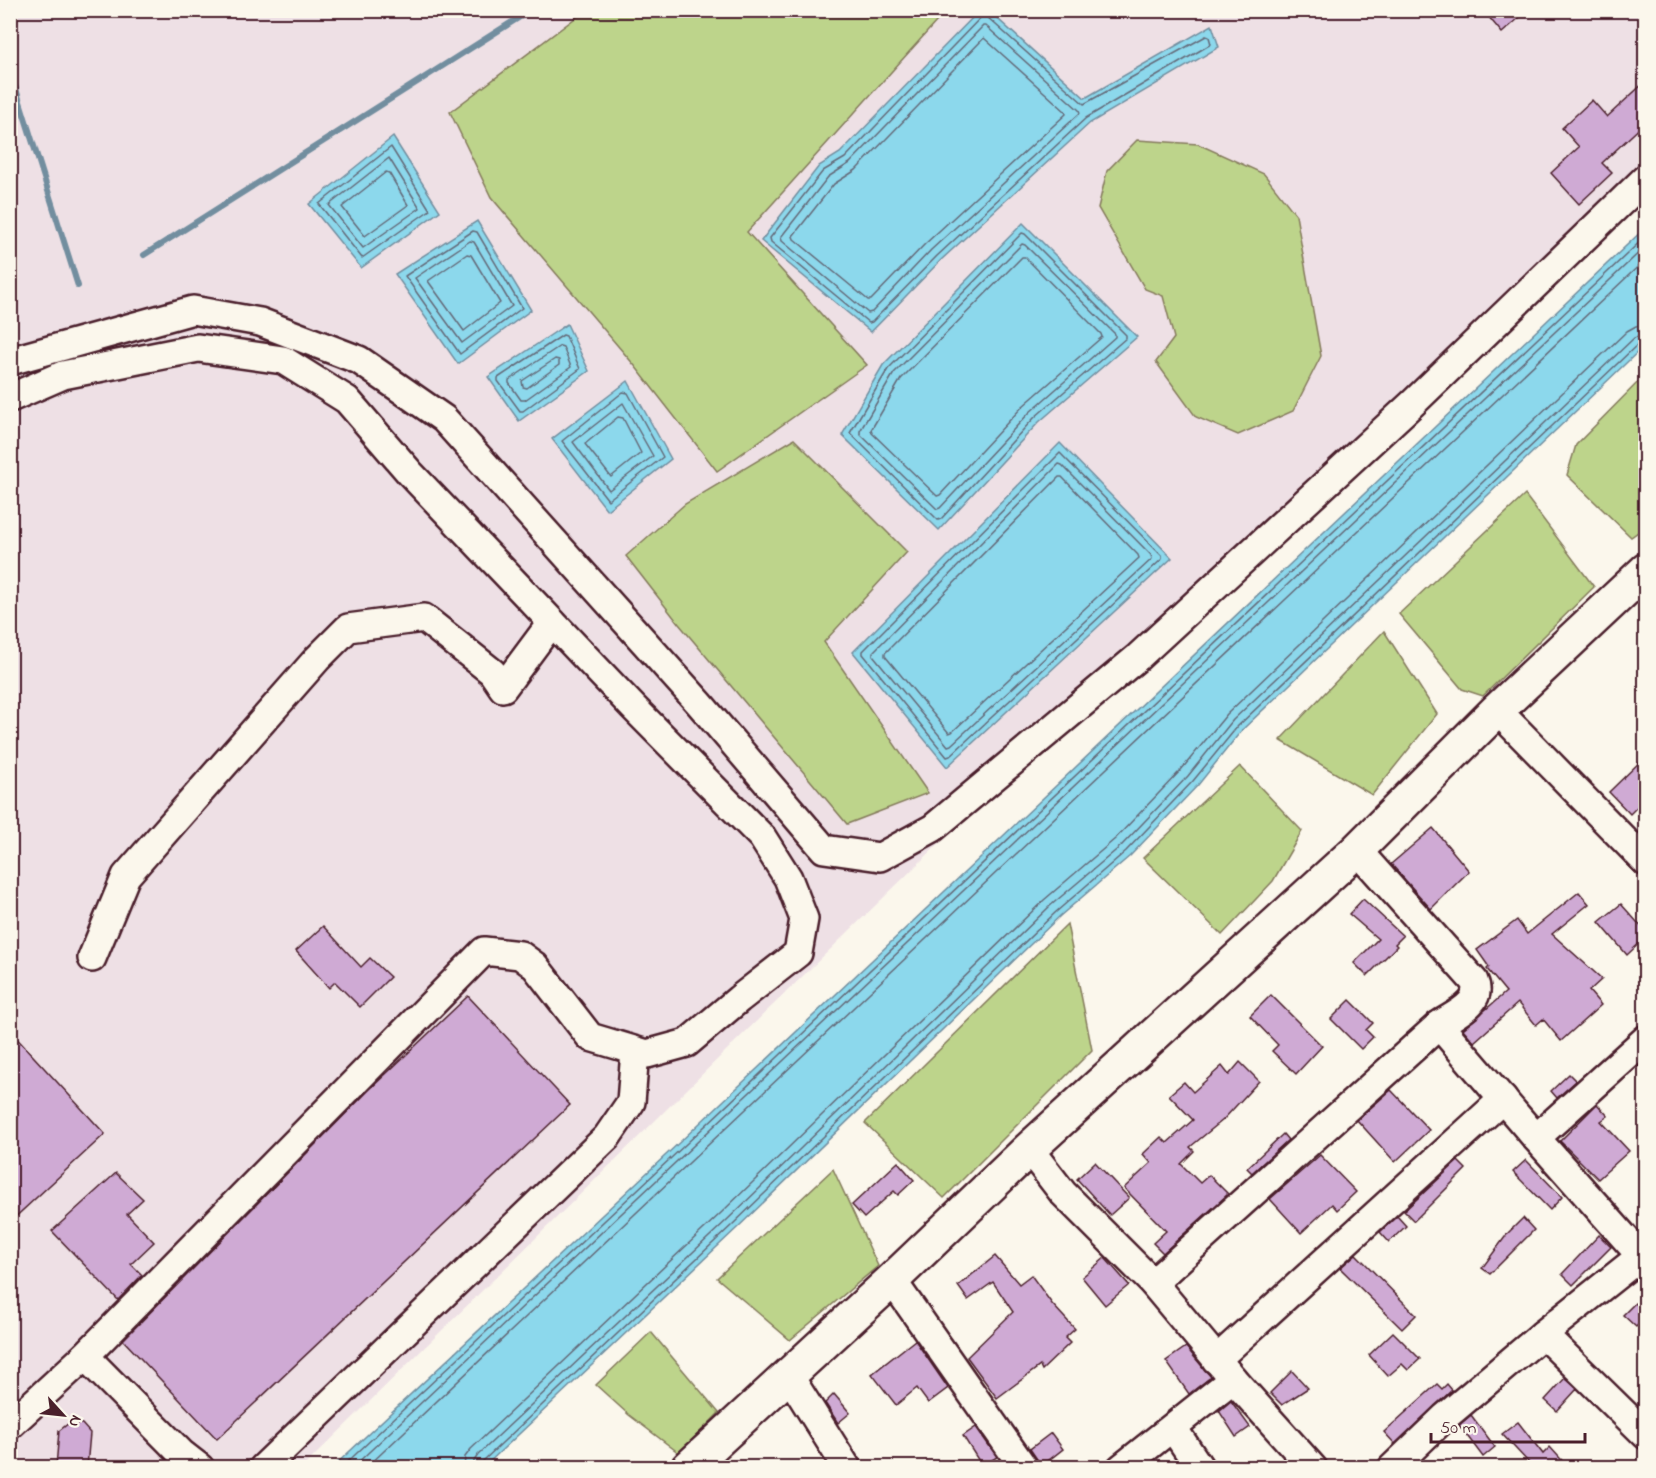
<svg xmlns="http://www.w3.org/2000/svg" width="1656" height="1478" font-family="'Indie Flower',sans-serif">
<style>
.built{fill:#eee0e5}
.green{fill:#bdd48b;stroke:#847a5b;stroke-width:1.5}
.water{fill:#8cd8ec;stroke:#728e9f;stroke-width:1.5}
.lines{fill:none;stroke-linecap:round;stroke-linejoin:round}
.shore{stroke:#646978;stroke-width:1.5}
.stream{stroke:#728e9f;stroke-width:6}
.building{fill:#cfaad4;stroke:#4a1f2b;stroke-width:1.5}
.minor-casing{stroke:#4a1f2b;stroke-width:32}
.major-casing{stroke:#4a1f2b;stroke-width:38}
.minor{stroke:#fbf7ec;stroke-width:27}
.major{stroke:#fbf7ec;stroke-width:33}
</style>
<rect width="100%" height="100%" fill="#fbf7ec"/>
<filter id="ink" filterUnits="userSpaceOnUse"><feTurbulence type="fractalNoise" baseFrequency=".0167" numOctaves="2"/><feDisplacementMap in="SourceGraphic" scale="12" xChannelSelector="R" yChannelSelector="G"/><feConvolveMatrix kernelMatrix="1 2 1 2 8 2 1 2 1" color-interpolation-filters="sRGB"/></filter>
<g filter="url(#ink)">
<polygon class="built" points="10,11 1645,11 1645,157 734,1043 303,1467 11,1467"/>
<g class="green">
<polygon points="586,10 946,11 747,232 867,365 717,471 635,366 491,197 450,112"/>
<polygon points="1137,140 1198,144 1264,174 1296,215 1321,356 1293,411 1238,435 1196,417 1156,362 1174,338 1163,296 1145,289 1098,208 1107,171"/>
<polygon points="1645,375 1645,527 1631,537 1567,475 1576,445"/>
<polygon points="794,439 907,552 824,642 928,793 847,824 679,624 626,556 685,504"/>
<polygon points="1525,495 1594,587 1483,696 1462,689 1399,614"/>
<polygon points="1384,631 1437,714 1372,795 1280,740"/>
<polygon points="1240,766 1302,831 1273,881 1222,935 1143,858"/>
<polygon points="1067,924 1092,1050 944,1198 865,1123"/>
<polygon points="833,1169 878,1266 790,1340 717,1278"/>
<polygon points="651,1332 719,1413 679,1453 629,1415 596,1385"/>
</g>
<g class="water">
<polygon points="979,11 989,11 1085,98 1212,25 1219,47 1090,123 941,260 871,332 761,241 819,166 840,153"/>
<polygon points="393,137 440,211 361,268 309,204"/>
<polygon points="477,221 531,310 458,364 395,274"/>
<polygon points="1023,223 1137,337 1039,422 939,530 842,435 883,365"/>
<polygon points="1645,228 1645,345 1242,730 1198,785 1130,856 1060,916 736,1229 484,1467 333,1467 682,1140"/>
<polygon points="567,324 589,371 519,421 488,377"/>
<polygon points="628,381 671,459 607,510 552,439"/>
<polygon points="1060,443 1172,558 947,767 853,652"/>
</g>
<g class="lines">
<g class="shore">
<polygon points="983,15 986,16 1084,104 1206,36 1209,37 1211,44 1086,118 937,256 872,322 869,323 771,242 770,238 823,171 845,158"/>
<polygon points="983,26 986,26 1079,110 1080,113 931,250 872,312 868,313 782,241 781,237 828,177 850,163"/>
<polygon points="984,38 1065,111 1066,114 925,244 871,300 868,300 794,239 793,236 834,184 856,170"/>
<polygon points="391,147 430,210 362,258 319,204"/>
<polygon points="389,158 420,208 363,248 329,205"/>
<polygon points="386,172 389,173 408,205 365,236 342,207"/>
<polygon points="473,231 477,232 522,308 460,354 405,276"/>
<polygon points="1022,233 1025,234 1126,335 1126,338 1035,417 941,519 938,520 850,433 888,369"/>
<polygon points="470,241 474,242 512,306 462,343 415,278"/>
<polygon points="1022,244 1025,245 1115,334 1115,337 1030,412 940,508 937,509 860,434 860,431 894,373"/>
<polygon points="467,254 471,255 500,303 464,331 428,281"/>
<polygon points="1022,257 1025,257 1101,334 1102,337 1023,406 940,495 937,496 872,433 871,430 901,379"/>
<polygon points="563,335 566,336 580,369 523,411 520,411 498,381 498,378"/>
<polygon points="560,346 563,347 571,367 525,400 521,400 509,383 509,380"/>
<polygon points="555,359 559,360 559,365 527,388 523,387 522,381"/>
<polygon points="623,392 628,393 663,457 608,500 562,441"/>
<polygon points="623,403 653,456 609,490 573,442"/>
<polygon points="618,417 623,418 641,453 611,477 585,444"/>
<polygon points="1060,453 1162,556 1162,559 950,756 947,757 863,654 863,651"/>
<polygon points="1059,464 1062,465 1151,555 1152,559 951,745 948,746 873,655 873,652"/>
<polygon points="1059,477 1062,477 1138,555 1139,558 952,732 949,733 885,656 885,653"/>
<polyline points="341,1468 686,1144 1646,236"/>
<polyline points="352,1468 1646,246"/>
<polyline points="366,1468 1646,259"/>
<polyline points="464,1468 465,1457 471,1449 721,1213 1044,900 1115,839 1181,770 1227,714 1627,331 1636,326 1646,325"/>
<polyline points="473,1468 474,1461 478,1455 727,1220 1050,906 1121,846 1188,776 1233,720 1634,338 1646,334"/>
<polyline points="480,1468 483,1461 732,1225 1056,912 1126,851 1193,781 1238,726 1639,343 1646,341"/>
</g>
<g class="stream">
<polyline points="1284,10 1285,13"/>
<polyline points="10,70 78,286"/>
<polyline points="144,255 531,10"/>
</g>
</g>
<g class="building">
<polygon points="1483,10 1528,10 1502,33"/>
<polygon points="1646,81 1646,122 1602,163 1612,173 1579,204 1551,173 1579,147 1562,128 1592,100 1607,117"/>
<polygon points="1646,756 1646,798 1630,814 1609,792"/>
<polygon points="1433,828 1469,871 1431,909 1391,864"/>
<polygon points="1579,892 1589,904 1552,934 1602,979 1589,991 1601,1005 1561,1041 1543,1019 1536,1025 1518,1003 1474,1042 1463,1029 1506,992 1487,969 1489,967 1477,950 1517,920 1527,934"/>
<polygon points="1363,899 1403,936 1395,944 1397,946 1367,976 1354,963 1378,939 1349,914"/>
<polygon points="1621,904 1646,932 1646,937 1627,955 1599,922"/>
<polygon points="323,926 361,967 370,958 390,977 360,1007 335,982 329,988 296,951"/>
<polygon points="1271,995 1322,1046 1296,1074 1272,1051 1278,1045 1250,1016"/>
<polygon points="468,996 570,1105 217,1439 123,1340 368,1091"/>
<polygon points="1350,1000 1373,1023 1366,1030 1373,1037 1361,1049 1331,1019"/>
<polygon points="10,1031 105,1134 10,1222"/>
<polygon points="1240,1062 1259,1081 1223,1120 1190,1147 1194,1151 1181,1164 1200,1183 1209,1175 1228,1194 1163,1253 1153,1243 1166,1231 1124,1188 1151,1163 1143,1154 1161,1137 1167,1143 1193,1120 1169,1095 1184,1082 1193,1092 1222,1066 1229,1075"/>
<polygon points="1569,1074 1576,1081 1557,1098 1551,1091"/>
<polygon points="1391,1090 1429,1130 1395,1162 1357,1120"/>
<polygon points="1597,1104 1608,1116 1601,1121 1629,1151 1598,1179 1560,1141"/>
<polygon points="1283,1134 1288,1140 1252,1173 1247,1168"/>
<polygon points="1320,1155 1356,1192 1337,1210 1332,1204 1301,1233 1270,1199"/>
<polygon points="1526,1160 1562,1197 1550,1210 1513,1172"/>
<polygon points="1458,1161 1466,1169 1414,1221 1404,1211"/>
<polygon points="898,1162 914,1180 898,1195 894,1191 864,1218 852,1205"/>
<polygon points="1095,1162 1129,1198 1110,1215 1077,1179"/>
<polygon points="116,1173 143,1199 127,1214 154,1242 131,1264 142,1275 118,1300 52,1231"/>
<polygon points="1397,1216 1406,1226 1389,1242 1380,1232"/>
<polygon points="1523,1218 1534,1230 1490,1274 1482,1268 1508,1233"/>
<polygon points="1599,1235 1611,1247 1573,1285 1562,1274"/>
<polygon points="1356,1254 1416,1315 1402,1329 1340,1268"/>
<polygon points="995,1256 1019,1284 1031,1275 1052,1304 1075,1329 1065,1338 1070,1343 1042,1370 1040,1366 997,1398 967,1357 1013,1312 993,1282 968,1300 958,1286"/>
<polygon points="1105,1258 1129,1285 1105,1305 1082,1277"/>
<polygon points="1635,1303 1646,1312 1646,1317 1636,1327 1623,1315"/>
<polygon points="1393,1332 1420,1359 1408,1370 1402,1364 1388,1376 1369,1355"/>
<polygon points="915,1340 948,1388 928,1403 917,1388 896,1405 872,1374"/>
<polygon points="1186,1347 1211,1377 1189,1394 1166,1361"/>
<polygon points="1292,1371 1308,1388 1282,1405 1270,1393"/>
<polygon points="1565,1378 1577,1389 1557,1411 1545,1400"/>
<polygon points="1437,1384 1442,1389 1447,1384 1452,1390 1395,1444 1384,1432"/>
<polygon points="834,1394 850,1413 838,1423 825,1403"/>
<polygon points="1231,1401 1250,1427 1236,1437 1219,1411"/>
<polygon points="1471,1415 1495,1447 1483,1457 1459,1425"/>
<polygon points="1518,1422 1543,1454 1550,1447 1568,1467 1528,1467 1531,1465 1502,1434"/>
<polygon points="69,1423 82,1424 90,1433 87,1467 56,1467 59,1431"/>
<polygon points="976,1427 997,1457 982,1466 963,1436"/>
<polygon points="1051,1433 1063,1449 1040,1467 1037,1459 1030,1449"/>
</g>
<g class="lines">
<defs>
<g id="minor">
<polyline points="10,361 193,310 260,322 359,360 444,419 700,704 824,849 880,857 933,828 1138,657 1412,404 1646,178"/>
<polyline points="10,398 63,375 198,348 283,360 347,400 410,473 633,707 762,837 788,878 804,919 798,953 739,999 687,1043 647,1054 590,1037 535,966 520,955 484,951 85,1356 10,1425"/>
<polyline points="1497,710 1646,862"/>
<polyline points="92,958 126,876 317,659 348,628 424,618 492,672 503,688 552,622"/>
<polyline points="1439,1025 1536,1138 1641,1256"/>
<polyline points="1536,1138 1646,1039"/>
<polyline points="1029,1149 1063,1193 1153,1283 1233,1379 1313,1468"/>
<polyline points="892,1280 1024,1468"/>
<path d="M1153,1283l286,-258c16,-11 45,-22 35,-44l-117,-131"/>
<polyline points="1543,1334 1646,1435"/>
<polyline points="85,1356 182,1454 200,1468"/>
<polyline points="1216,1360 1503,1099"/>
<polyline points="788,1374 847,1468"/>
<polyline points="1173,1428 1200,1468"/>
<polyline points="263,1468 607,1137 631,1102 635,1051"/>
<polyline points="1121,1468 1233,1379"/>
<polyline points="1392,1468 1445,1417 1543,1334 1646,1252"/>
</g>
<polyline id="major" points="688,1468 892,1280 1029,1149 1357,850 1497,710 1646,570"/>
</defs>
<use href="#minor" class="minor-casing"/>
<use href="#major" class="major-casing"/>
<use href="#minor" class="minor"/>
<use href="#major" class="major"/>
</g>
</g>
<rect width="1656" height="1478" fill="none" stroke="#fbf7ec" stroke-width="36"/>
<rect x="18" y="18" width="1620" height="1442" fill="none" stroke="#4a1f2b" stroke-width="2" filter="url(#ink)"/>
<g transform="translate(63 1415) rotate(117)" stroke="#fbf7ec" stroke-width="4.5" paint-order="stroke">
<path d="M0-4.5L10 22L0 15L-10 22Z" fill="#4a1f2b"/>
<text y="-9" font-size="16" font-weight="bold" text-anchor="middle" fill="#4a1f2b">N</text>
</g>
<path d="M1431 1433v9h154v-9" fill="none" stroke="#4a1f2b" stroke-width="3"/>
<text x="1440" y="1433" font-size="18" fill="#4a1f2b" stroke="#fbf7ec" stroke-width="4.5" paint-order="stroke">50 m</text>
</svg>
